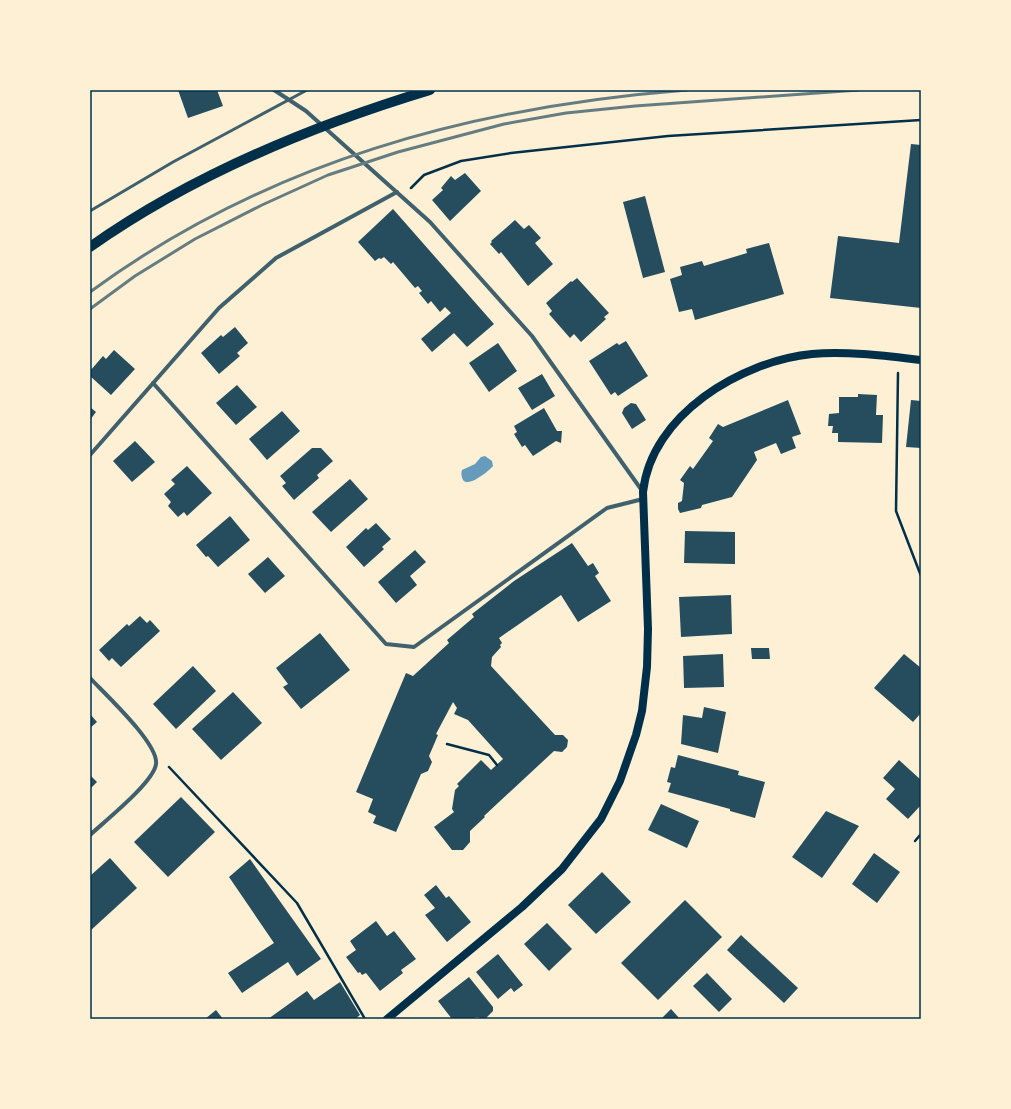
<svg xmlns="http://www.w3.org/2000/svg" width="1011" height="1109" font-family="Helvetica,sans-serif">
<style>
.water{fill:#669bbc}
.building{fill:#264d5e}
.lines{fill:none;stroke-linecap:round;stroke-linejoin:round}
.path{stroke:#003049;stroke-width:2.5}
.service{stroke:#3f606c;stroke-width:3}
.minor{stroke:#3f606c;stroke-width:4}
.secondary{stroke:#003049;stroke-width:8}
.primary{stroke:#003049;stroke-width:10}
.rail{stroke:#657d81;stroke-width:3}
.neatline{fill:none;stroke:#003049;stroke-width:1.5}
</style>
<rect width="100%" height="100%" fill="#fdf0d5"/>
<path class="water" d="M485,456l7,5 1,5c-4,5 -25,22 -30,14 -2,-4 -2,-7 -1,-10l13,-6 6,-7z"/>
<g class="building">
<polygon points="178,90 217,90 223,106 188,118"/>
<polygon points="911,144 921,145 921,308 830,298 838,236 899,243"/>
<polygon points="465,173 481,191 450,221 432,200 443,190 441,188 451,176 455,180"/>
<polygon points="645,196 665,272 643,278 623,202"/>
<polygon points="393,209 494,324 467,347 454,333 432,352 421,339 451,313 445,307 440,312 431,301 428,304 419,293 422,291 418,286 415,288 393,262 391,264 384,257 381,259 379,258 375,261 358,242"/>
<polygon points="515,220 524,229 529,225 541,238 535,243 553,264 528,286 501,252 499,254 490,244 492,242 491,241"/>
<polygon points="769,243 784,294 695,320 692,309 679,312 670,279 682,275 680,267 702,261 704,266 747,253 746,249"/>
<polygon points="577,278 609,313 604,317 606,319 581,342 574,334 570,338 549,314 552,311 546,303 571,281 572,282"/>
<polygon points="235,327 248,343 237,353 240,356 219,374 201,353 221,335 223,337"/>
<polygon points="626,341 648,376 618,396 615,392 611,395 589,361 617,343 619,345"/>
<polygon points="498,343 517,371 489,392 469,363"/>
<polygon points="114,350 135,369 111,395 90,376 90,371 103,356 106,359"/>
<polygon points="542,374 555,396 532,410 518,388"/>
<polygon points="237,385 257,407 236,425 216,403"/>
<polygon points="858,394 877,395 876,415 883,415 882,443 838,442 838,433 832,433 833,426 828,426 829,414 839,413 839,397 858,397"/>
<polygon points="788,400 801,434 792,437 796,448 781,454 776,443 754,452 757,460 732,497 702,505 701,508 680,513 678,509 678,503 682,501 684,483 680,480 690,466 693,469 713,441 709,438 718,424 723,427"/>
<polygon points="911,400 921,401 921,448 906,447"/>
<polygon points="631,403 636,404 646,420 632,429 622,413 624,408"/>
<polygon points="90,407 96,412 90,420"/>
<polygon points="544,408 557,431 562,431 561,443 556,441 533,456 525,445 522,447 514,434 517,432 514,426"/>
<polygon points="282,411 300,431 267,460 249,439"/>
<polygon points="135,441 155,462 132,482 113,461"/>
<polygon points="312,448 321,448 333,461 317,475 319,478 294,500 282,486 286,483 280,476"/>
<polygon points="187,466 212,493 187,516 184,512 178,517 168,506 171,502 164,494 175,484 171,480"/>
<polygon points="350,479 368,499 331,532 312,512"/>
<polygon points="230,516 250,540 218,567 208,556 206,557 196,545"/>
<polygon points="376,523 391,539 382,547 384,549 364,567 346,547 366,528 368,530"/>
<polygon points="685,531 735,532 735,564 684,563"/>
<polygon points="572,543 588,566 593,563 599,573 595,576 611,601 578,622 561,595 499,638 502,643 500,645 501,647 492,657 491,666 555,735 563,735 568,740 567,747 562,752 554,751 484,816 485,817 470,831 470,842 463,850 452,850 434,827 454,812 452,809 455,790 459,786 457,784 481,760 491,770 503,759 468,720 454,714 457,708 453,702 436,734 438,735 429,756 432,762 428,771 421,774 396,832 373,823 376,816 368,812 373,799 356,792 406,673 413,676 449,643 447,640 474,617 472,614 514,581"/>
<polygon points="415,550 426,562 410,576 417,585 396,603 378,582"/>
<polygon points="268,557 285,576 265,593 248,574"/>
<polygon points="731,595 732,634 681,637 679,597"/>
<polygon points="140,616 147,623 150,620 160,631 121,667 112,658 109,661 99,650 127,624 129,626"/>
<polygon points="320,633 350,670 301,709 283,687 288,684 276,668"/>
<polygon points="751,648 769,648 770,659 752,659"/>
<polygon points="723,654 724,687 684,688 683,656"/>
<polygon points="904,654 921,668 921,713 913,722 874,688"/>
<polygon points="193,666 216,691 176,729 153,704"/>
<polygon points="233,692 262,723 221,760 192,729"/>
<polygon points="704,707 726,712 718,753 681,744 683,715 702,718"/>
<polygon points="90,714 97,722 90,728"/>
<polygon points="678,755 739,771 738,775 765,782 755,818 730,811 730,809 668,792 671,783 667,782 671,767 675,768"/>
<polygon points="899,760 921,780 921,805 908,819 886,799 895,789 883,778"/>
<polygon points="90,775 97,782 90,789"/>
<polygon points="181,797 215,832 168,877 134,842"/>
<polygon points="661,804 699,821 687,848 648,830"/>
<polygon points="826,811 859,826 822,878 792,857"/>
<polygon points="874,853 900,872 877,903 852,884"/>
<polygon points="110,858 137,888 90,931 90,876"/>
<polygon points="250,859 321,959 297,976 288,962 242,993 228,973 274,943 229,877"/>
<polygon points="602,872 631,902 596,934 568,905"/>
<polygon points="436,885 446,898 449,896 471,922 447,942 425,915 435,908 424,895"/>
<polygon points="685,900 722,937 658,1000 621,963"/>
<polygon points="376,921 387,936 394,931 416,959 401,970 403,973 380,991 366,973 362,975 360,972 358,973 346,957 356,950 350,941"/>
<polygon points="547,923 572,949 549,971 524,944"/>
<polygon points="741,935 798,988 784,1003 727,950"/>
<polygon points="498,954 523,985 514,992 511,988 498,999 476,972"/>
<polygon points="707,973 732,999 719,1012 693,986"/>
<polygon points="469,977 493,1007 493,1011 485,1019 476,1017 474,1019 452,1019 438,1001"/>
<polygon points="340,982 360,1015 355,1019 268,1019 307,991 314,1000"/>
<polygon points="671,1009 680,1019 661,1019"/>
<polygon points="216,1010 223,1019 205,1019"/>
</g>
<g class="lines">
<g class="path">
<polyline points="411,188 424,175 461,161 511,153 668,136 921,120"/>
<polyline points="898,373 896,511 921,576"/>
<polyline points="447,744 489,755 497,765"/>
<polyline points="169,767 297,903 365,1019"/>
<polyline points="915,841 921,834"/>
</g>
<polyline class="service" points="90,211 173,162 307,90"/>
<g class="minor">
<polyline points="274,90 306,111 430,222 532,336 643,492"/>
<polyline points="153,383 386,644 414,647 607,508 643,499"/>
<polyline points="90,455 219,308 276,258 397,192"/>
<path d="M90,678c15,16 69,66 66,86 -2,18 -51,57 -66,71"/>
</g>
<path class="secondary" d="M387,1019l135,-112 40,-38 39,-50 19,-38 16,-46 6,-24 5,-44 1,-38 -5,-137c8,-77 98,-131 169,-138 35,-3 74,2 109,6"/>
<path class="primary" d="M90,247c102,-72 221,-121 340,-157"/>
<g class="rail">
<path d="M90,292c177,-130 381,-185 597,-202"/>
<polyline points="90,309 135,276 195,239 262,205 328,175 398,152 504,124 566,113 635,106 859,90"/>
</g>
</g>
<rect width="1011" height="1109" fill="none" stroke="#fdf0d5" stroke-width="182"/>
<rect x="91" y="91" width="829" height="927" class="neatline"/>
</svg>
